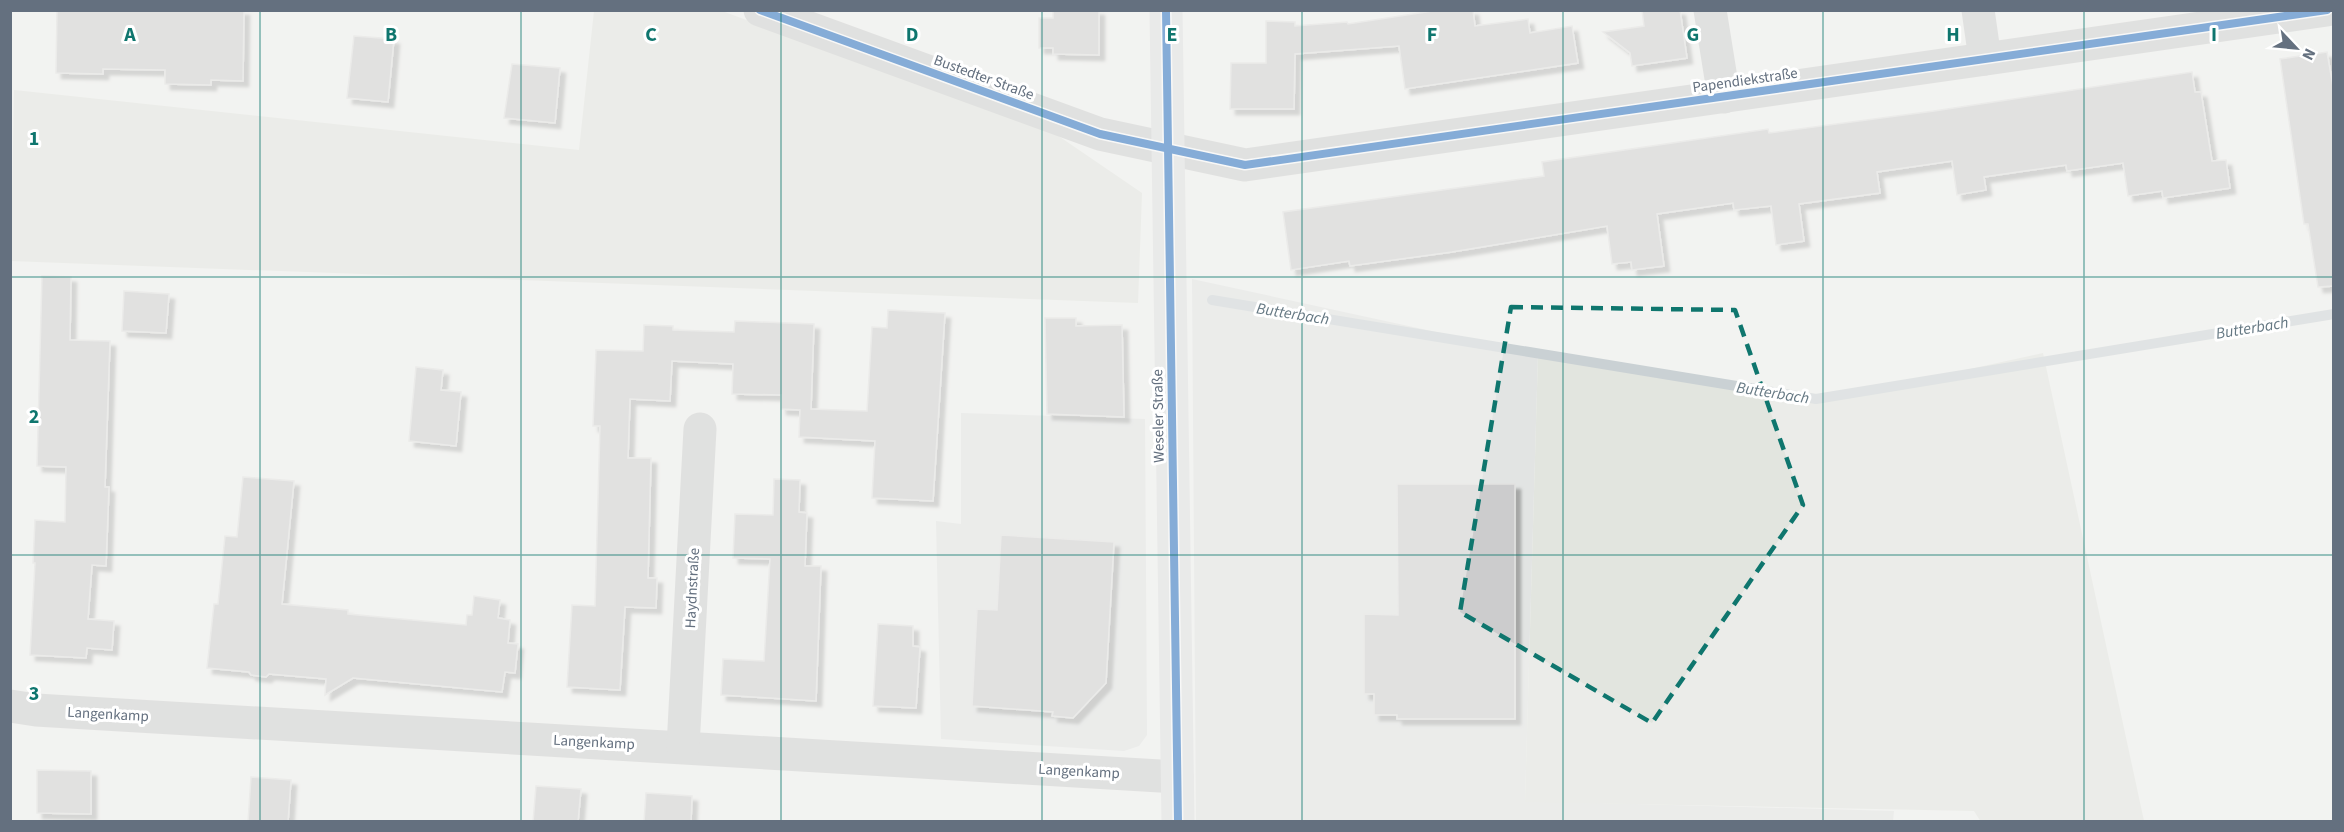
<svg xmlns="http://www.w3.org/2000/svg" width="2344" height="832" font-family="'Source Sans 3',sans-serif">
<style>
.built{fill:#e2e4e3}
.green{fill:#e2e5df}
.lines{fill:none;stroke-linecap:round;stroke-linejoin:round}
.stream{stroke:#cad1d4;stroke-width:10}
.building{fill:#cccccd;stroke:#e2e2e1;stroke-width:1.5;filter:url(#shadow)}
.street{stroke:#cbcccc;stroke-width:33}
.secondary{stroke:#dedfe0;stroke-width:33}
.cycleway-casing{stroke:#fff;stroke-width:11}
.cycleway{stroke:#0057b8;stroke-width:8}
.marked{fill:none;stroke:#0f766e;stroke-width:4.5;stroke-dasharray:12 8;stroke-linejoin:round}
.grid{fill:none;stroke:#0f766e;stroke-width:1.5;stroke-opacity:0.55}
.labels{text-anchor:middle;stroke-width:6;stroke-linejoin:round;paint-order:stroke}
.street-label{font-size:15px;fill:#64707f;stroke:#fff}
.water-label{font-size:16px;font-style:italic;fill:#657883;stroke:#fff}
.grid-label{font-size:20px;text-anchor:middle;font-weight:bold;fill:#0f766e;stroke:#fff;stroke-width:6;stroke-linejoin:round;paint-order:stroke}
</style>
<defs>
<filter id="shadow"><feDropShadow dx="5.5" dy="5.5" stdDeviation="1.5" flood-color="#0004"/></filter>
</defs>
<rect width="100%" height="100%" fill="#f2f3f1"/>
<g class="built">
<polygon points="1192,279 1538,354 1525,801 1894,811 1893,821 1196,821"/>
<polygon points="961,413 1145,419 1147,735 1139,746 1124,751 941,739 936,521 961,524"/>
</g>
<g class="green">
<polygon points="594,11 722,11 1057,135 1142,193 1138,303 11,261 14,90 579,150"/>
<polygon points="2043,353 2144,821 1981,822 1974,811 1525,802 1538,354 1819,402"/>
</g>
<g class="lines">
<polyline class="stream" points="1212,300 1816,399 2334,314"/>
</g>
<g class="building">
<polygon points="57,10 244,10 243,81 211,80 211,85 165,84 165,70 103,69 103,74 56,73"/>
<polygon points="1053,10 1099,10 1099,55 1053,54 1053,48 1039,48 1039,18 1053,18"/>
<polygon points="1439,10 1473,10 1475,26 1528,19 1530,33 1572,26 1578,63 1405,89 1399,46 1295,54 1294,109 1230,109 1231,63 1266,63 1266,21 1295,22 1295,26 1347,22 1348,24"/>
<polygon points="1642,10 1680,10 1687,58 1632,66 1630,53 1603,32 1644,26"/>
<polygon points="354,36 394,39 388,102 347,98"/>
<polygon points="2327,52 2334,92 2334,286 2318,287 2308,224 2304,224 2280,59"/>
<polygon points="512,64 560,68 555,123 504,118"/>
<polygon points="2192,72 2195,92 2201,92 2212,161 2226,160 2230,188 2163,198 2162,191 2128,196 2123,163 2067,171 2066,165 1984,177 1986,190 1957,195 1952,161 1877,172 1880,193 1799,204 1804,241 1776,245 1771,206 1734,210 1733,203 1657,214 1664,266 1632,270 1631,262 1612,264 1607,226 1452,252 1350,266 1349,261 1291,270 1283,212 1544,176 1542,162 1768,129 1769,133 1934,111"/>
<polygon points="42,276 71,277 70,340 110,341 105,487 109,487 106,566 92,565 88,619 114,621 112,650 87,648 86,658 30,655 35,563 33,563 35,520 65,522 66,467 37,466"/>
<polygon points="124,291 169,294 166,333 122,331"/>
<polygon points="888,310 945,313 933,501 872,498 875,441 799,437 800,410 781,409 781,395 732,394 733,364 672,361 670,401 630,399 628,458 651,458 648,578 657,578 656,608 625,607 620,690 567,687 572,605 595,606 600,426 593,426 596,350 643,351 644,325 673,326 673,330 734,332 735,321 814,324 811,409 867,411 872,327 887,328"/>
<polygon points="1045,318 1076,318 1076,326 1122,325 1124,417 1047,414"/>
<polygon points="416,367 443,370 441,390 461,392 456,446 409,441"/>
<polygon points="243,477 294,481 282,604 348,610 348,614 466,625 467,615 472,615 474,596 500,600 498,618 510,620 508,643 518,644 515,673 505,672 502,692 353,678 325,695 326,679 269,674 266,677 251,675 249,672 207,668 214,604 218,604 225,536 237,537"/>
<polygon points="774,479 800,480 799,512 807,513 805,566 821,566 816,701 721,695 723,659 764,661 770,559 733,558 735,514 773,515"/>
<polygon points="1397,484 1515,484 1515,719 1397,719 1397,715 1374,715 1374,694 1364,694 1364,614 1398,615"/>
<polygon points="1001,535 1114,542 1106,683 1073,718 1052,716 1053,712 972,706 977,609 997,610"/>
<polygon points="878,624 913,626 913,646 920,647 916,708 873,706"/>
<polygon points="37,770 91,771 91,814 37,813"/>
<polygon points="251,777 291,780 288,822 248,822"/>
<polygon points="536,786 581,789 578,822 533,822"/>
<polygon points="646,793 692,796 691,822 644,822"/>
</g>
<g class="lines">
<g class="street">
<polyline points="760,10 1100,134 1245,165 2327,10"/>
<polyline points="1710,10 1724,97"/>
<polyline points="1978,10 1985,59"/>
<polyline points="10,706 36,710 1177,777"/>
<polyline points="683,747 700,429"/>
</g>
<polyline class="secondary" points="1166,10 1178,822"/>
<defs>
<g id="cycleway">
<polyline points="760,10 1100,134 1245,165 2327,10"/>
<polyline points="1166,10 1178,822"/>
</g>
</defs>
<use href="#cycleway" class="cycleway-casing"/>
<use href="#cycleway" class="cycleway"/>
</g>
<path d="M0 0H2344V832H0ZM1511,307l224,3 68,195 -151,218 -192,-111z" fill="#f2f3f1" fill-opacity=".55" fill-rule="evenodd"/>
<path class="marked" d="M1511,307l224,3 68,195 -151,218 -192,-111z"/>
<path class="grid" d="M260,10v812M521,10v812M781,10v812M1042,10v812M1302,10v812M1563,10v812M1823,10v812M2084,10v812M10,277h2324M10,555h2324"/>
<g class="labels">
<g class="street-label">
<text transform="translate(984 77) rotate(20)" y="5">Bustedter Straße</text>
<text transform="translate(1745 80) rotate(-8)" y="5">Papendiekstraße</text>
<text transform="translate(1158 416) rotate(-91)" y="5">Weseler Straße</text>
<text transform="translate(692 588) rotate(-87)" y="5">Haydnstraße</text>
<text transform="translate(108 714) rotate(3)" y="5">Langenkamp</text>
<text transform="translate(594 742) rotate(3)" y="5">Langenkamp</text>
<text transform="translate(1079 771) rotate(3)" y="5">Langenkamp</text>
</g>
<g class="water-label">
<text transform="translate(1293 313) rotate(9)" y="6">Butterbach</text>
<text transform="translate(2252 327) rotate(-9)" y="6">Butterbach</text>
<text transform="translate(1773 392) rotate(9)" y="6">Butterbach</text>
</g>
</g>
<g class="grid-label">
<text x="130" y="41">A</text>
<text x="391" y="41">B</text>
<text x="651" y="41">C</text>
<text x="912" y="41">D</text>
<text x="1172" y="41">E</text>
<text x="1432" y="41">F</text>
<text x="1693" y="41">G</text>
<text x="1953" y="41">H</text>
<text x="2214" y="41">I</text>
<text x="34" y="145">1</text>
<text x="34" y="423">2</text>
<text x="34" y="700">3</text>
</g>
<rect width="2344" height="832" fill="none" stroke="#64707f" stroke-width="24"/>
<g transform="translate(2296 48) rotate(116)" stroke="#ffffff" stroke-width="4.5" paint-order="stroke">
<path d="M0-4.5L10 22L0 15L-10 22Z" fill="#64707f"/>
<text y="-9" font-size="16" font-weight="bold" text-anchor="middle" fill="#64707f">N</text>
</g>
</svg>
